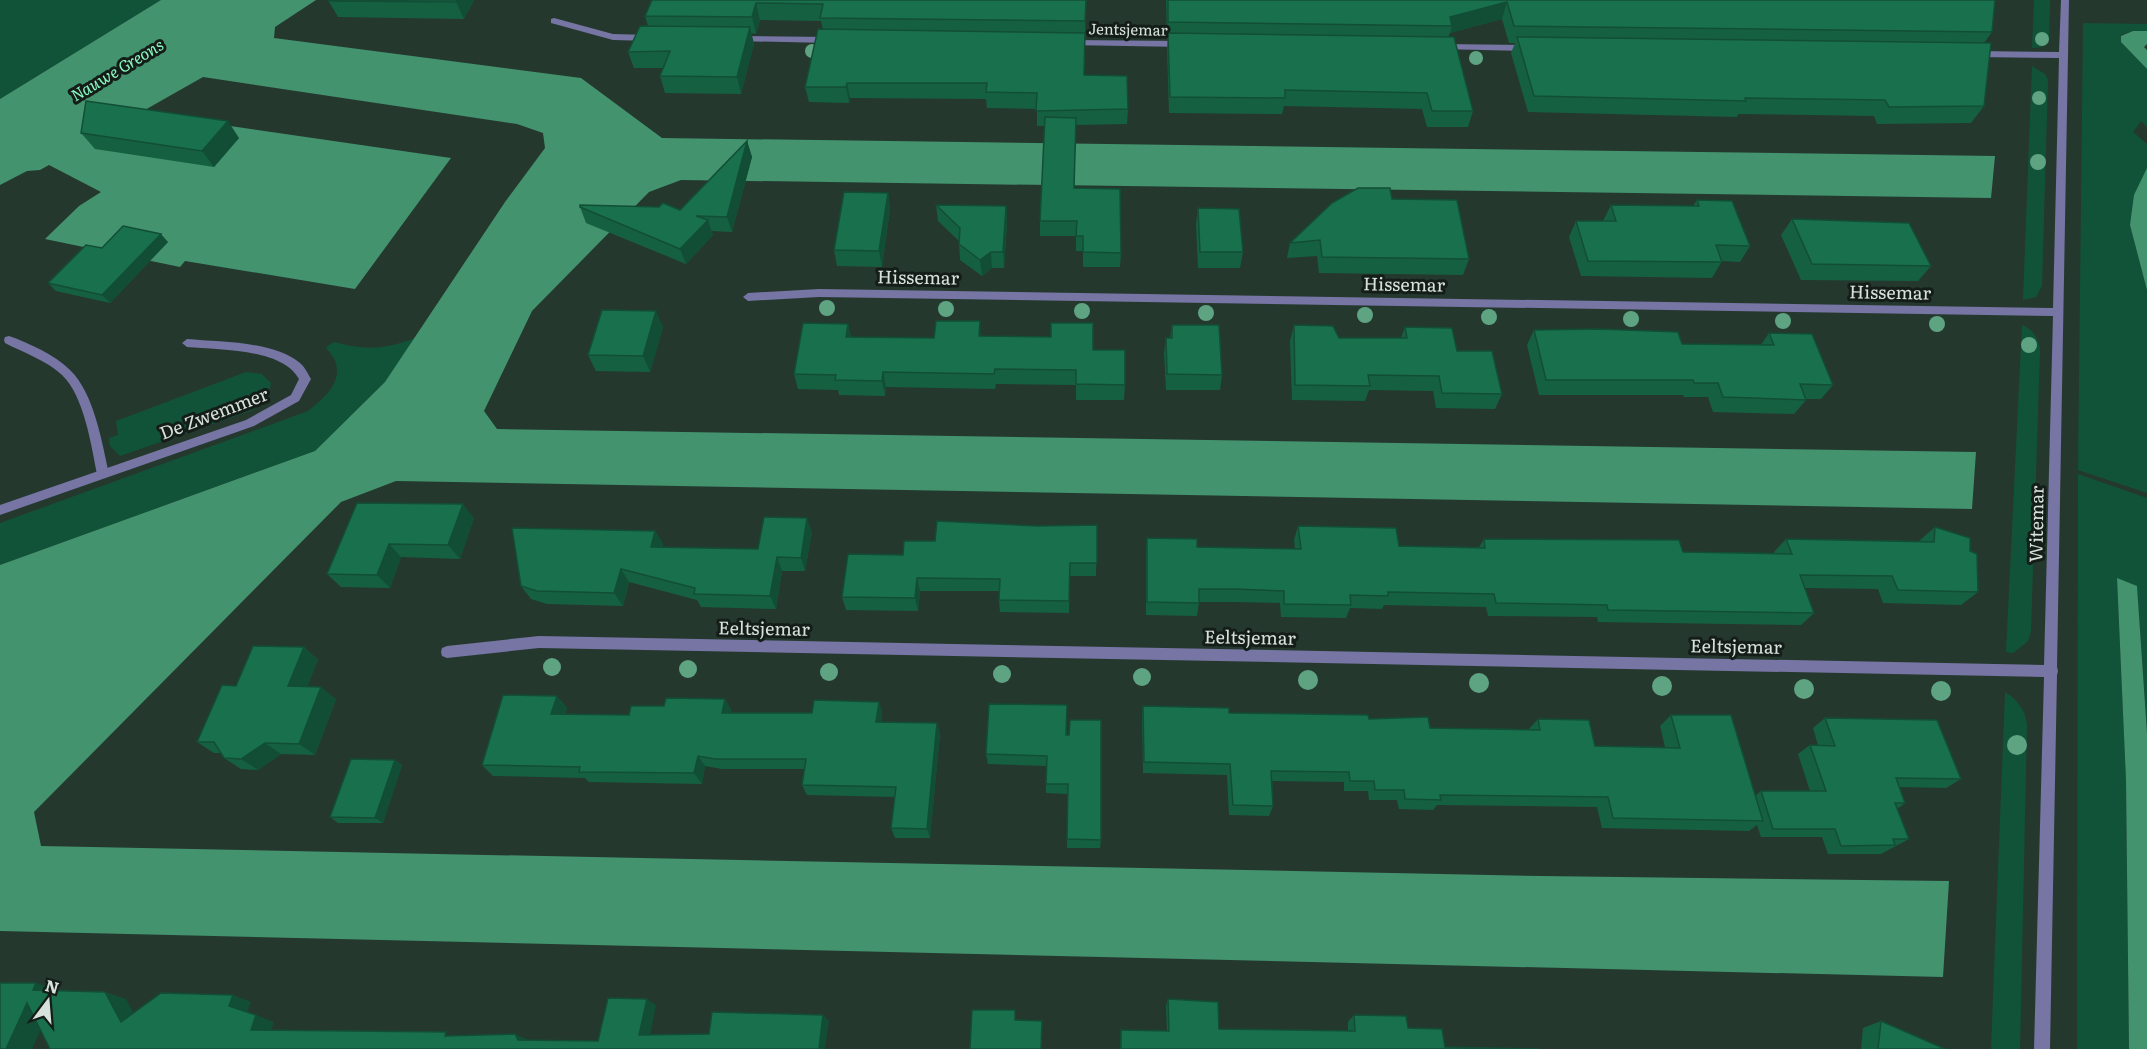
<svg xmlns="http://www.w3.org/2000/svg" width="2147" height="1049" font-family="Literata,serif">
<style>
.green{fill:#115338}
.water{fill:#43936e}
.lines{fill:none;stroke-linecap:round;stroke-linejoin:round}
.lane{fill:#7675a3;fill-rule:evenodd}
.street{fill:#7675a3;fill-rule:evenodd}
.tree{fill:#5ea482}
.wall{fill:#166042}
.shaded-wall{fill:#124e36}
.building{fill:#19704d;stroke:#124e36;stroke-width:1.5}
.labels{text-anchor:middle;stroke-width:6;stroke-linejoin:round;paint-order:stroke}
.far-street-label{font-size:15px;fill:#d6e2db;stroke:#141d18}
.far-water-label{font-size:16px;font-style:italic;fill:#8afac3;stroke:#141d18}
.street-label{font-size:18px;fill:#d6e2db;stroke:#141d18}
</style>
<rect width="100%" height="100%" fill="#25382e"/>
<g class="green">
<polygon points="0,0 161,0 0,99"/>
<polygon points="2034,0 2050,0 2049,39 2042,47 2032,48"/>
<polygon points="2083,23 2147,24 2147,31 2133,31 2121,35 2121,42 2147,69 2147,127 2141,121 2133,132 2147,144 2147,168 2130,225 2147,290 2147,493 2078,470"/>
<polygon points="2032,66 2045,74 2048,80 2042,286 2036,297 2023,300"/>
<path d="M2022,325c11,4 16,13 18,24l-9,282 -3,10 -15,12 -7,-1z"/>
<path d="M418,337l-33,45 -70,69 -315,114v-42l308,-112c13,-10 34,-27 28,-47 -1,-6 -7,-12 -10,-17l8,-5c34,9 52,7 84,-5z"/>
<polygon points="246,372 262,374 271,383 268,397 253,410 120,456 110,446 109,438 118,435 116,421"/>
<polygon points="2078,474 2147,498 2147,733 2137,586 2117,579 2126,780 2129,1049 2077,1049"/>
<path d="M2005,692c12,7 20,18 22,32l-7,325h-29z"/>
</g>
<g class="water">
<polygon points="161,0 316,0 275,27 274,38 581,78 662,138 1995,156 1991,198 681,180 649,192 532,311 484,411 497,429 1976,452 1972,509 396,481 341,502 34,812 41,846 1541,876 1949,881 1943,977 0,931 0,565 315,451 385,382 505,202 545,148 543,133 517,124 203,77 99,136 175,118 451,158 355,289 185,261 180,267 45,239 79,206 101,192 49,165 40,170 27,171 0,185 0,99"/>
<polygon points="2133,31 2147,31 2147,44 2144,47 2147,50 2147,69 2121,42 2121,36"/>
<polygon points="2147,168 2147,290 2130,225 2134,195"/>
<polygon points="2117,578 2137,586 2147,733 2147,1049 2129,1049 2126,780"/>
</g>
<g class="lines">
<path class="lane" d="M9,336c20,7 46,19 61,34 24,23 32,72 39,104l-2,3h-8l-2,-3c-6,-30 -13,-78 -35,-99 -16,-15 -38,-22 -57,-32l-1,-3 1,-3z"/>
<g class="street">
<polygon points="2061,0 2069,0 2057,667 2058,671 2057,675 2050,1049 2034,1049 2044,677 539,648 447,658 442,656 441,652 442,648 447,646 539,636 2044,665 2053,316 819,297 748,301 743,297 748,293 819,289 2053,308 2059,58 1975,57 1971,54 1975,51 2059,52"/>
<polygon points="554,18 613,34 650,35 654,38 650,41 613,40 551,23 551,19"/>
<polygon points="737,36 830,37 834,40 830,43 734,41 734,37"/>
<polygon points="1070,40 1184,41 1188,44 1184,47 1067,45 1066,43"/>
<polygon points="1442,44 1529,45 1533,48 1529,51 1439,49 1438,47"/>
<path d="M187,339c34,3 86,2 113,24 5,4 8,11 11,16l-12,22 -45,25 -254,89v-10l246,-85 45,-25 8,-16c-17,-31 -80,-29 -112,-32l-5,-4z"/>
</g>
</g>
<g class="tree">
<circle cx="2042" cy="39" r="7"/>
<circle cx="812" cy="51" r="7"/>
<circle cx="1476" cy="58" r="7"/>
<circle cx="2039" cy="98" r="7"/>
<circle cx="2038" cy="162" r="8"/>
<circle cx="827" cy="308" r="8"/>
<circle cx="946" cy="309" r="8"/>
<circle cx="1082" cy="311" r="8"/>
<circle cx="1206" cy="313" r="8"/>
<circle cx="1365" cy="315" r="8"/>
<circle cx="1489" cy="317" r="8"/>
<circle cx="1631" cy="319" r="8"/>
<circle cx="1783" cy="321" r="8"/>
<circle cx="1937" cy="324" r="8"/>
<circle cx="2029" cy="345" r="8"/>
<circle cx="552" cy="667" r="9"/>
<circle cx="688" cy="669" r="9"/>
<circle cx="829" cy="672" r="9"/>
<circle cx="1002" cy="674" r="9"/>
<circle cx="1142" cy="677" r="9"/>
<circle cx="1308" cy="680" r="10"/>
<circle cx="1479" cy="683" r="10"/>
<circle cx="1662" cy="686" r="10"/>
<circle cx="1804" cy="689" r="10"/>
<circle cx="1941" cy="691" r="10"/>
<circle cx="2017" cy="745" r="10"/>
</g>
<g class="wall">
<polygon points="328,0 474,0 464,19 338,17"/>
<polygon points="652,0 1086,0 1084,75 1128,109 1127,124 1076,125 1074,188 1121,253 1120,267 1083,267 1083,251 1076,251 1076,236 1040,236 1040,221 1045,126 1037,126 1037,109 987,108 986,99 850,98 849,103 809,102 805,87 823,29 821,21 760,20 756,34 751,33 754,44 741,94 665,93 660,76 663,68 634,68 628,52 648,26 645,16"/>
<polygon points="1166,0 1995,0 1992,32 1984,43 1984,106 1971,123 1877,124 1874,116 1738,114 1737,117 1528,112 1511,53 1515,43 1509,43 1502,19 1450,33 1448,37 1473,111 1468,127 1427,127 1422,109 1284,106 1282,114 1169,113 1167,49 1168,39 1167,39"/>
<polygon points="81,133 239,138 214,167 95,149"/>
<polygon points="747,141 752,157 732,232 711,231 713,235 686,264 586,223 580,207 680,210"/>
<polygon points="888,193 890,209 882,267 837,266 834,250"/>
<polygon points="1392,199 1469,259 1463,275 1319,273 1317,256 1287,258 1290,243"/>
<polygon points="1697,200 1750,246 1740,262 1722,261 1712,278 1581,276 1569,237 1576,221 1603,221 1611,205 1693,206"/>
<polygon points="936,205 1006,206 1007,222 1004,268 992,268 982,276 960,260 959,241 938,221"/>
<polygon points="1198,208 1243,252 1240,268 1198,268 1196,224"/>
<polygon points="1792,219 1931,266 1918,281 1801,280 1781,235"/>
<polygon points="168,242 110,303 56,291 48,283 102,248"/>
<polygon points="848,324 851,337 934,338 981,336 1093,350 1125,385 1124,400 1076,400 1076,385 996,384 995,389 886,387 885,396 839,395 838,390 798,389 794,374"/>
<polygon points="1172,325 1222,375 1220,390 1166,390 1164,353 1166,338 1170,338"/>
<polygon points="1294,325 1339,338 1401,338 1405,327 1457,351 1502,394 1495,409 1436,408 1433,391 1369,390 1365,401 1292,400 1290,341"/>
<polygon points="663,327 650,372 596,371 588,355"/>
<polygon points="1534,330 1682,344 1761,345 1769,333 1833,385 1821,399 1806,399 1806,400 1794,414 1713,412 1708,397 1684,397 1683,395 1539,395 1527,345"/>
<polygon points="357,503 474,518 460,559 401,557 390,588 341,587 327,574"/>
<polygon points="1097,525 1096,576 1070,576 1069,613 1000,612 999,600 999,591 920,591 918,611 846,610 842,597 903,555 935,541 1038,526"/>
<polygon points="1298,526 1399,546 1479,547 1484,539 1683,552 1774,553 1774,552 1786,539 1919,541 1935,527 1970,551 1978,592 1961,605 1883,603 1878,589 1805,588 1814,613 1801,625 1598,622 1597,617 1488,616 1486,607 1384,605 1382,609 1350,608 1346,618 1281,617 1280,603 1233,602 1199,602 1197,616 1146,615 1146,551 1147,538 1197,547 1295,549 1294,540"/>
<polygon points="655,531 663,544 662,547 758,549 812,532 805,571 782,571 776,609 701,607 697,600 629,582 623,606 547,604 531,599 521,586"/>
<polygon points="304,647 318,660 307,686 336,699 315,755 281,754 258,770 241,769 224,758 221,753 214,753 197,742 236,686"/>
<polygon points="557,696 567,708 565,714 629,715 664,706 725,699 731,710 731,713 812,713 879,702 882,713 881,722 937,723 940,734 930,838 895,838 891,828 895,797 807,795 802,785 804,769 722,769 705,766 702,784 589,782 585,778 493,776 482,765"/>
<polygon points="1067,705 1067,735 1101,840 1100,848 1067,848 1068,794 1046,793 1046,766 988,764 986,754"/>
<polygon points="1143,706 1229,713 1369,719 1430,728 1529,729 1538,719 1595,746 1665,747 1660,726 1671,715 1755,796 1761,791 1810,791 1798,754 1810,745 1818,745 1813,728 1825,718 1961,779 1946,788 1899,787 1905,803 1897,809 1909,839 1881,854 1828,854 1822,837 1761,837 1757,825 1749,831 1602,828 1597,807 1437,805 1433,810 1399,809 1397,800 1369,800 1368,791 1344,791 1344,782 1272,781 1273,806 1269,816 1229,815 1227,775 1143,773 1142,717"/>
<polygon points="395,760 402,765 383,823 338,823 330,817"/>
<polygon points="1168,999 1219,1029 1348,1031 1348,1022 1354,1015 1408,1028 1445,1047 1541,1049 1120,1049 1121,1030 1167,1031 1166,1006"/>
<polygon points="1881,1021 1945,1049 1861,1049 1863,1028"/>
</g>
<g class="shaded-wall">
<polygon points="457,0 474,0 464,19 456,2"/>
<polygon points="1507,2 1502,19 1450,33 1452,26 1450,17"/>
<polygon points="756,3 760,20 756,34 752,17"/>
<polygon points="750,27 754,44 741,94 737,77"/>
<polygon points="847,83 850,98 849,103 846,87"/>
<polygon points="228,121 239,138 214,167 202,151"/>
<polygon points="747,141 752,157 732,232 727,217"/>
<polygon points="888,193 890,209 882,267 879,251"/>
<polygon points="1006,206 1007,222 1004,268 1003,252"/>
<polygon points="708,220 713,235 686,264 680,249"/>
<polygon points="161,234 168,242 110,303 102,295"/>
<polygon points="991,252 992,268 982,276 980,260"/>
<polygon points="656,311 663,327 650,372 643,356"/>
<polygon points="980,321 981,337 979,336"/>
<polygon points="848,324 851,339 846,337"/>
<polygon points="883,372 886,387 885,396 882,381"/>
<polygon points="463,504 474,518 460,559 448,545"/>
<polygon points="807,518 812,532 805,571 801,558"/>
<polygon points="655,531 663,544 659,560 651,547"/>
<polygon points="389,544 401,557 390,588 377,575"/>
<polygon points="777,557 782,571 776,609 770,596"/>
<polygon points="621,569 629,582 623,606 614,593"/>
<polygon points="917,578 920,591 918,611 915,598"/>
<polygon points="304,647 318,660 303,698 288,686"/>
<polygon points="321,687 336,699 315,755 299,744"/>
<polygon points="557,696 567,708 561,725 551,714"/>
<polygon points="725,699 731,710 728,724 722,713"/>
<polygon points="879,702 882,713 880,733 876,722"/>
<polygon points="937,723 940,734 930,838 927,829"/>
<polygon points="265,743 281,754 258,770 241,759"/>
<polygon points="698,756 705,766 702,784 694,773"/>
<polygon points="395,760 402,765 383,823 375,818"/>
<polygon points="36,983 58,990 33,990"/>
<polygon points="105,992 126,999 142,1029 121,1022"/>
<polygon points="233,995 251,1002 247,1012 229,1006"/>
<polygon points="647,999 656,1005 649,1041 639,1035"/>
<polygon points="27,1003 50,1009 32,1049 6,1049"/>
<polygon points="256,1015 274,1022 269,1036 251,1030"/>
<polygon points="823,1015 829,1021 825,1049 819,1049"/>
<polygon points="515,1034 528,1040 518,1040"/>
</g>
<g class="building">
<polygon points="328,0 457,0 456,2 329,1"/>
<polygon points="652,0 1086,0 1085,21 820,18 823,4 756,3 752,17 645,16"/>
<polygon points="1168,0 1995,0 1992,32 1514,26 1507,2 1450,17 1452,26 1168,22"/>
<polygon points="640,26 750,27 737,77 660,76 670,51 628,52"/>
<polygon points="818,29 1085,33 1084,75 1127,76 1128,109 1036,111 1037,93 986,92 987,83 847,83 846,87 805,87"/>
<polygon points="1168,33 1454,37 1473,111 1432,111 1427,93 1285,90 1285,98 1170,97"/>
<polygon points="1517,37 1991,43 1984,106 1889,107 1885,100 1745,98 1746,101 1534,96"/>
<polygon points="86,101 228,121 202,151 81,133"/>
<polygon points="1045,117 1076,118 1074,188 1120,189 1121,253 1083,252 1083,236 1076,236 1077,221 1040,221"/>
<polygon points="747,141 727,217 696,216 708,220 680,249 580,207 580,205 659,207 663,203 680,210"/>
<polygon points="1358,188 1390,188 1392,199 1457,200 1469,259 1322,257 1320,240 1290,243 1332,203"/>
<polygon points="844,192 888,193 879,251 834,250"/>
<polygon points="1697,200 1732,201 1750,246 1716,245 1722,262 1588,261 1576,221 1616,221 1611,205 1699,206"/>
<polygon points="936,205 1006,206 1003,252 991,252 980,260 959,244 960,228"/>
<polygon points="1198,208 1239,209 1243,252 1200,252"/>
<polygon points="1792,219 1909,223 1931,266 1812,264"/>
<polygon points="123,226 161,234 102,295 48,283 86,245 102,248"/>
<polygon points="602,310 656,311 643,356 588,355"/>
<polygon points="936,321 980,321 979,336 1051,337 1051,323 1093,323 1093,350 1125,350 1125,385 1076,384 1076,370 995,369 994,374 883,372 882,381 835,380 836,375 794,374 803,323 848,324 846,337 934,338"/>
<polygon points="1172,325 1219,325 1222,375 1167,374 1166,338 1172,338"/>
<polygon points="1294,325 1333,326 1339,338 1407,338 1405,327 1452,328 1457,351 1492,351 1502,394 1442,393 1439,376 1368,375 1370,386 1295,385"/>
<polygon points="1599,329 1678,332 1682,344 1774,345 1769,333 1812,334 1833,385 1800,384 1806,400 1723,397 1718,383 1694,383 1693,380 1546,380 1534,330"/>
<polygon points="357,503 463,504 448,545 389,544 377,575 327,574"/>
<polygon points="764,517 807,518 801,558 777,557 770,596 694,594 695,588 621,569 614,593 537,591 521,586 512,528 655,531 651,547 758,549"/>
<polygon points="937,521 1038,526 1097,525 1097,563 1070,563 1069,601 999,600 1000,579 917,578 915,598 842,597 848,554 903,555 904,541 935,541"/>
<polygon points="1298,526 1396,528 1399,546 1485,548 1484,539 1679,540 1683,552 1792,554 1786,539 1934,542 1935,527 1970,538 1970,551 1977,554 1978,592 1898,590 1892,576 1800,575 1814,613 1608,610 1607,605 1496,603 1494,594 1388,592 1388,596 1350,595 1351,605 1284,604 1284,591 1236,589 1199,589 1199,603 1147,602 1147,538 1197,539 1197,547 1301,549"/>
<polygon points="253,646 304,647 288,686 321,687 299,744 265,743 241,759 224,758 214,742 197,742 222,685 236,686"/>
<polygon points="503,695 557,696 551,714 629,715 631,706 664,706 666,698 725,699 722,713 812,713 814,700 879,702 876,722 937,723 927,829 891,828 896,787 802,785 806,759 715,759 698,756 694,773 579,772 580,767 482,765"/>
<polygon points="989,704 1067,705 1066,735 1069,735 1070,720 1101,720 1101,840 1067,839 1068,784 1046,784 1047,756 986,754"/>
<polygon points="1143,706 1229,708 1229,713 1368,715 1369,719 1428,717 1430,728 1540,730 1538,719 1589,720 1595,746 1680,748 1671,715 1731,715 1763,821 1613,818 1608,797 1440,795 1441,800 1405,799 1404,790 1375,790 1374,781 1350,781 1349,772 1271,771 1273,806 1233,805 1230,764 1144,762"/>
<polygon points="1825,718 1937,720 1961,779 1896,778 1905,803 1895,803 1909,839 1893,839 1895,845 1841,846 1835,829 1773,829 1761,791 1826,791 1810,745 1835,746"/>
<polygon points="351,759 395,760 375,818 330,817"/>
<polygon points="0,983 36,983 33,990 105,992 121,1022 161,993 233,995 229,1006 256,1015 251,1030 446,1032 445,1036 515,1034 518,1040 598,1041 608,998 647,999 639,1035 709,1034 712,1012 823,1015 819,1049 50,1049 27,1003 6,1049 0,1049"/>
<polygon points="1168,999 1218,1002 1219,1029 1355,1031 1354,1015 1406,1016 1408,1028 1442,1029 1445,1047 1541,1049 1121,1049 1121,1030 1169,1031"/>
<polygon points="972,1010 1015,1010 1015,1020 1042,1021 1041,1049 970,1049"/>
<polygon points="1881,1021 1945,1049 1878,1049"/>
</g>
<g class="labels">
<g class="far-street-label">
<text transform="translate(1128 30) rotate(1)" y="5">Jentsjemar</text>
</g>
<g class="far-water-label">
<text transform="translate(117 70) rotate(-31)" y="6">Nauwe Greons</text>
</g>
<g class="street-label">
<text transform="translate(918 278) rotate(1)" y="6">Hissemar</text>
<text transform="translate(1404 285) rotate(1)" y="6">Hissemar</text>
<text transform="translate(1890 293) rotate(1)" y="6">Hissemar</text>
<text transform="translate(214 414) rotate(-21)" y="6">De Zwemmer</text>
<text transform="translate(2037 524) rotate(-89)" y="6">Witemar</text>
<text transform="translate(764 629) rotate(1)" y="6">Eeltsjemar</text>
<text transform="translate(1250 638) rotate(1)" y="6">Eeltsjemar</text>
<text transform="translate(1736 647) rotate(1)" y="6">Eeltsjemar</text>
</g>
</g>
<g transform="translate(48 1001) rotate(16)" stroke="#141d18" stroke-width="4.5" paint-order="stroke">
<path d="M0-4.5L10 22L0 15L-10 22Z" fill="#d6e2db"/>
<text y="-9" font-size="16" font-weight="bold" text-anchor="middle" fill="#d6e2db">N</text>
</g>
</svg>
